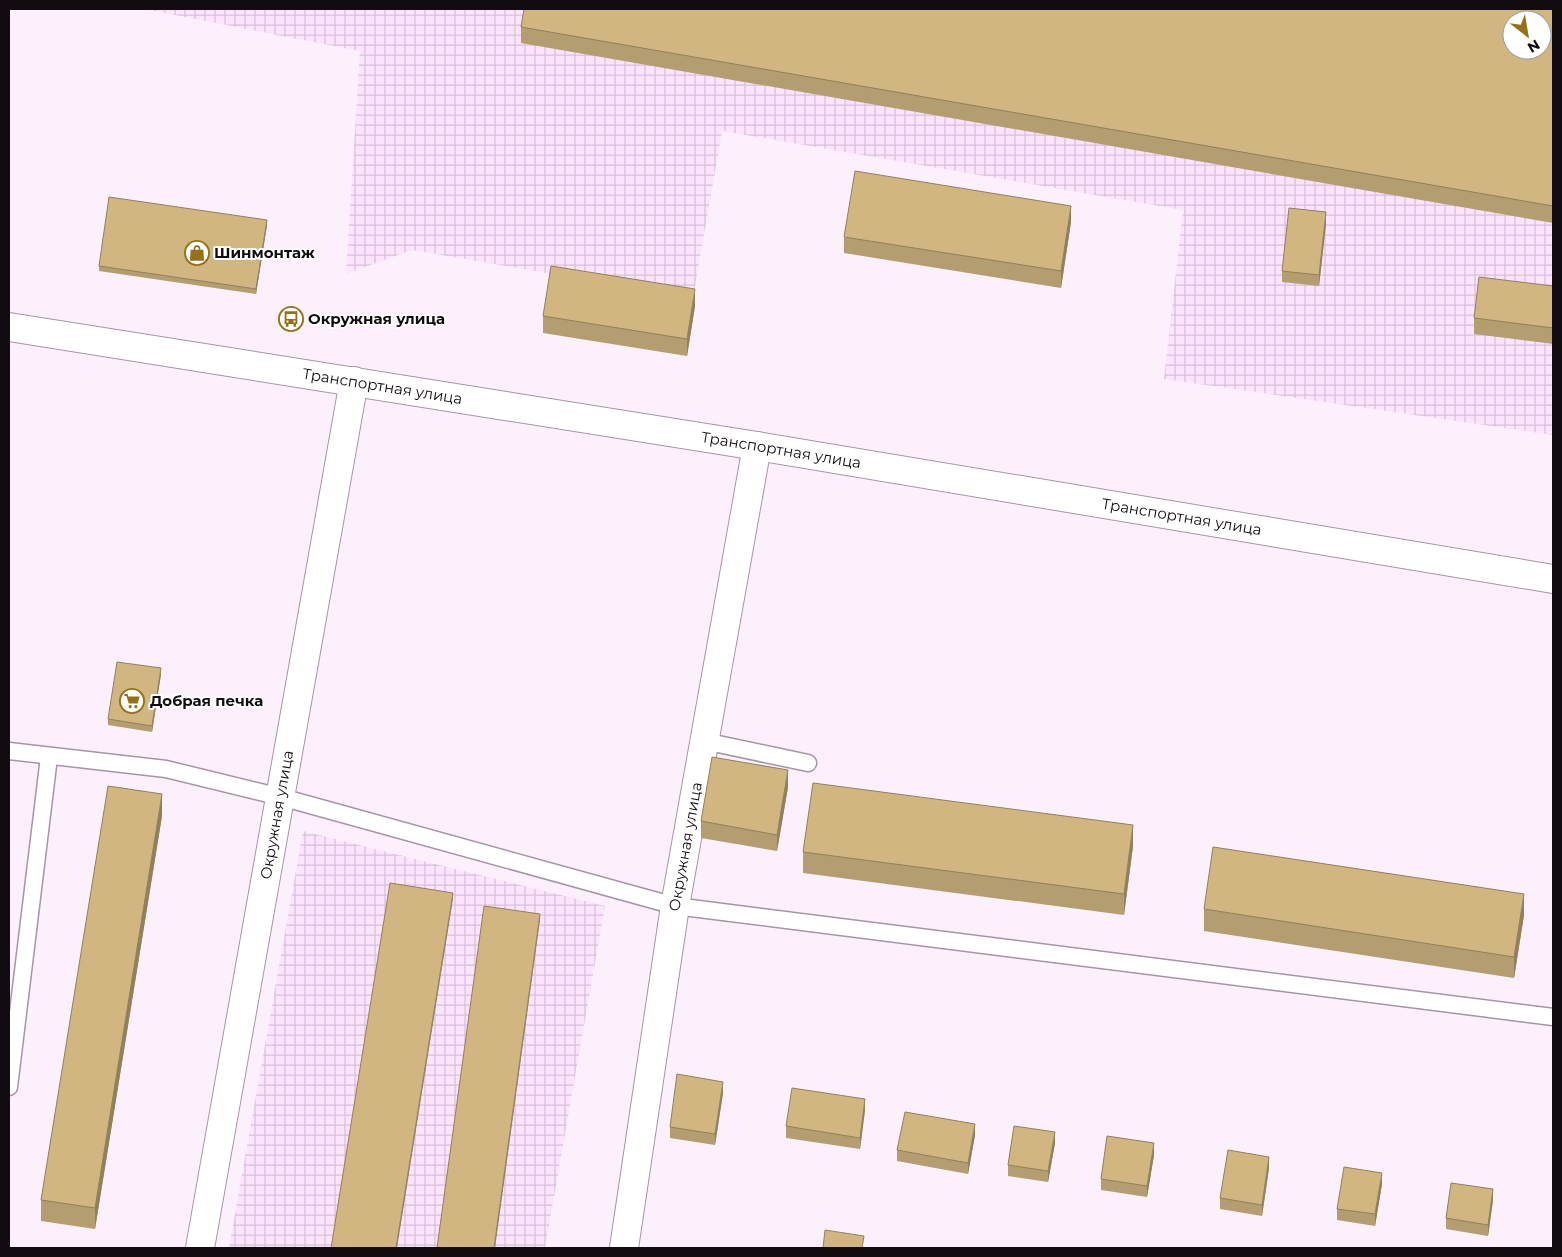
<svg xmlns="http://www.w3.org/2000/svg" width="1562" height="1257" font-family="Montserrat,sans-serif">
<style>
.industrial{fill:url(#industrial-grid);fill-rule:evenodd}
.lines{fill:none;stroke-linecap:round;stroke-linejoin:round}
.service-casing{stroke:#a694a8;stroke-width:19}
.minor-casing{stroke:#a694a8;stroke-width:30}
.tertiary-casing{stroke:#a694a8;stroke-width:30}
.service{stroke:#fff;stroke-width:16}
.minor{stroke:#fff;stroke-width:28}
.tertiary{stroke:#fff;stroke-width:28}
.wall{fill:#b49d70}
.shaded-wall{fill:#927f5b}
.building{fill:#d1b682;stroke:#927f5b;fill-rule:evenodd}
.labels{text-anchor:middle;stroke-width:4;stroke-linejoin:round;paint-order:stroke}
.poi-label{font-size:15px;font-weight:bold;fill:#120b12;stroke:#fff;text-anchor:start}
.street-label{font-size:15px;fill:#120b12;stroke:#fff}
</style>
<defs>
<pattern id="industrial-grid" width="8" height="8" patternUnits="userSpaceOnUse" patternTransform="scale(1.25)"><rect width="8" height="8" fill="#fce3fe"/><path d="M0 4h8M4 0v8" fill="none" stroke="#d7c1d9"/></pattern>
</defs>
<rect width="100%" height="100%" fill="#fcf0fd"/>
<g class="industrial">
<path d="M144,9h1409v426l-389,-56 19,-169 -461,-79 -29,167 -281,-48 -66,24 14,-223zM1512,20h30v30h-30z"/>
<polygon points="303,831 605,906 545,1248 229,1248"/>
</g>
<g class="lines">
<defs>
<g id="service">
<polyline points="704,741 808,763"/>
<polyline points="9,751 166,769 281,797 675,906 1553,1017"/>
<polyline points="9,1087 49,757"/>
</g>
<g id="minor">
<path id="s1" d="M200,1248l154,-867"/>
<path id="s2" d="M624,1248l51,-342 82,-460"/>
</g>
<g id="tertiary">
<path id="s3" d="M9,327l748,119 796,133"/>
</g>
</defs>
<use href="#service" class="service-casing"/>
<use href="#minor" class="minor-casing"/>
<use href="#tertiary" class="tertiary-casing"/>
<use href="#service" class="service"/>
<use href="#minor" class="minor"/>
<use href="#tertiary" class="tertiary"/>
</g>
<g class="wall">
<polygon points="1553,9 1553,223 521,43 521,27"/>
<polygon points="1071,222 1061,288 844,253 844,237"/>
<polygon points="1326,224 1319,286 1282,282 1282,271"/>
<polygon points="267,225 256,294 99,271 99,266"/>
<polygon points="1553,286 1553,344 1474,334 1474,318"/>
<polygon points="695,306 687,356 543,333 543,316"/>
<polygon points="161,674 152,732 108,725 108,719"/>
<polygon points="788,787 777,851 701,838 701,821"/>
<polygon points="162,816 95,1229 41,1221 41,1200"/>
<polygon points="1133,846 1124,915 803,873 803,852"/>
<polygon points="1204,909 1524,915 1514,978 1204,931"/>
<polygon points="723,1093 715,1145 670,1138 670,1127"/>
<polygon points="865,1110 860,1149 786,1138 786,1126"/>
<polygon points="975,1135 968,1174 897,1161 897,1150"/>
<polygon points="1055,1143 1048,1182 1008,1176 1008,1165"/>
<polygon points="1154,1155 1147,1197 1101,1190 1101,1179"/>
<polygon points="1269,1168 1262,1216 1220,1209 1220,1198"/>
<polygon points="1382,1184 1375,1226 1337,1220 1337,1209"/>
<polygon points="1493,1200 1488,1236 1446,1229 1446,1218"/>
</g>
<g class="shaded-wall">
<polygon points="1071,206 1071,222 1061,288 1061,271"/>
<polygon points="1326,212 1326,224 1319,286 1319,275"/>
<polygon points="267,220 267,225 256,294 256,289"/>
<polygon points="695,289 695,306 687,356 687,339"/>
<polygon points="161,668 161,674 152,732 152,726"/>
<polygon points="788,770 788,787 777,851 777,835"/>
<polygon points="162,794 162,816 95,1229 95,1208"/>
<polygon points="1133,825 1133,846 1124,915 1124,894"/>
<polygon points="453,893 453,899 397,1248 396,1248"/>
<polygon points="1524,894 1524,915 1514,978 1514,957"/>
<polygon points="540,914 540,920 495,1248 494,1248"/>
<polygon points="723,1082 723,1093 715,1145 715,1134"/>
<polygon points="865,1099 865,1110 860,1149 860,1138"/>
<polygon points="975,1124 975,1135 968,1174 968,1163"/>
<polygon points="1055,1132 1055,1143 1048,1182 1048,1171"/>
<polygon points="1154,1143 1154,1155 1147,1197 1147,1186"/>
<polygon points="1269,1157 1269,1168 1262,1216 1262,1205"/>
<polygon points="1382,1173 1382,1184 1375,1226 1375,1214"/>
<polygon points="1493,1189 1493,1200 1488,1236 1488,1225"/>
</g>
<g class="building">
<path d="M524,9h1029v197l-1032,-179zM1512,20h30v30h-30z"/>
<polygon points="855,171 1071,206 1061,271 844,237"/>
<polygon points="109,197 267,220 256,289 99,266"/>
<polygon points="1289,208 1326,212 1319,275 1282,271"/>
<polygon points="551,266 695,289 687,339 543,316"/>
<polygon points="1479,277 1553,286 1553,328 1474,318"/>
<polygon points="117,662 161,668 152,726 108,719"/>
<polygon points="712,757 788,770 777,835 701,821"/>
<polygon points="813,783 1133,825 1124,894 803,852"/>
<polygon points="108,786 162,794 95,1208 41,1200"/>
<polygon points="1213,847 1524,894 1514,957 1204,909"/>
<polygon points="390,883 453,893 396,1248 331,1248"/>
<polygon points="484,906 540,914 494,1248 437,1248"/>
<polygon points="677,1074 723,1082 715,1134 670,1127"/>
<polygon points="792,1088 865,1099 860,1138 786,1126"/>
<polygon points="905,1112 975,1124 968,1163 897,1150"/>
<polygon points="1014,1126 1055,1132 1048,1171 1008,1165"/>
<polygon points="1107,1136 1154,1143 1147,1186 1101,1179"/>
<polygon points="1228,1150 1269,1157 1262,1205 1220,1198"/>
<polygon points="1344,1167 1382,1173 1375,1214 1337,1209"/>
<polygon points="1451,1183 1493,1189 1488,1225 1446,1218"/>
<polygon points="825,1230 864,1236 862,1248 823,1248"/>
</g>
<defs>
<symbol id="shop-ring" viewBox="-11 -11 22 22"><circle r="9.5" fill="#fff" stroke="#957019" stroke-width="1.5"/><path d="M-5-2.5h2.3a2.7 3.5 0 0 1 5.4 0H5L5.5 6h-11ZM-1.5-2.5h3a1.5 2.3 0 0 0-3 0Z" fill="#957019"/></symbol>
<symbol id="bus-ring" viewBox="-11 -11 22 22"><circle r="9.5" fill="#fff" stroke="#957019" stroke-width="1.5"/><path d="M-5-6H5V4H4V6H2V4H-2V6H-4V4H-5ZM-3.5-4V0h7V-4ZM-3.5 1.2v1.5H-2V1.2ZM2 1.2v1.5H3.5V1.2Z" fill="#957019"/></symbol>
<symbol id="supermarket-ring" viewBox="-11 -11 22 22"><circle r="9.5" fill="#fff" stroke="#957019" stroke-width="1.5"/><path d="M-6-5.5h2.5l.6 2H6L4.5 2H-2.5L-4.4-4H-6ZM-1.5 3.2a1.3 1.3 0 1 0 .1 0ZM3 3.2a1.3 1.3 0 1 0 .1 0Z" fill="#957019"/></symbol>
</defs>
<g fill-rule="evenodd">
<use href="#shop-ring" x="183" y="239" width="28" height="28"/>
<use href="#bus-ring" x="277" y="305" width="28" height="28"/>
<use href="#supermarket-ring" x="118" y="687" width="28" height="28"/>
</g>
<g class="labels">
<g class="poi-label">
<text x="214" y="258">Шинмонтаж</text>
<text x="308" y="324">Окружная улица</text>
<text x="150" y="706">Добрая печка</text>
</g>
<g class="street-label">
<text dy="5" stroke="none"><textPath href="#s3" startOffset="378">Транспортная улица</textPath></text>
<text dy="5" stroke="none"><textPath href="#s3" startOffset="782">Транспортная улица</textPath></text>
<text dy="5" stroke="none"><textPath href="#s3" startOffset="1188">Транспортная улица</textPath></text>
<text dy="5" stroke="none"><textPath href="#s1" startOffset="440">Окружная улица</textPath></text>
<text dy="5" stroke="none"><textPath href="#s2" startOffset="406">Окружная улица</textPath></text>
</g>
</g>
<rect width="1562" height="1257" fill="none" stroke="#120b12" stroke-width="20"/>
<g transform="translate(1527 35) rotate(149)"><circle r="24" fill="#ffffff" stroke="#a09da0"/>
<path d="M0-4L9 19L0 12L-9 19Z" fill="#957019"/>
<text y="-8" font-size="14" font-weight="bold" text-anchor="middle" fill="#120b12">N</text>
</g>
</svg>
